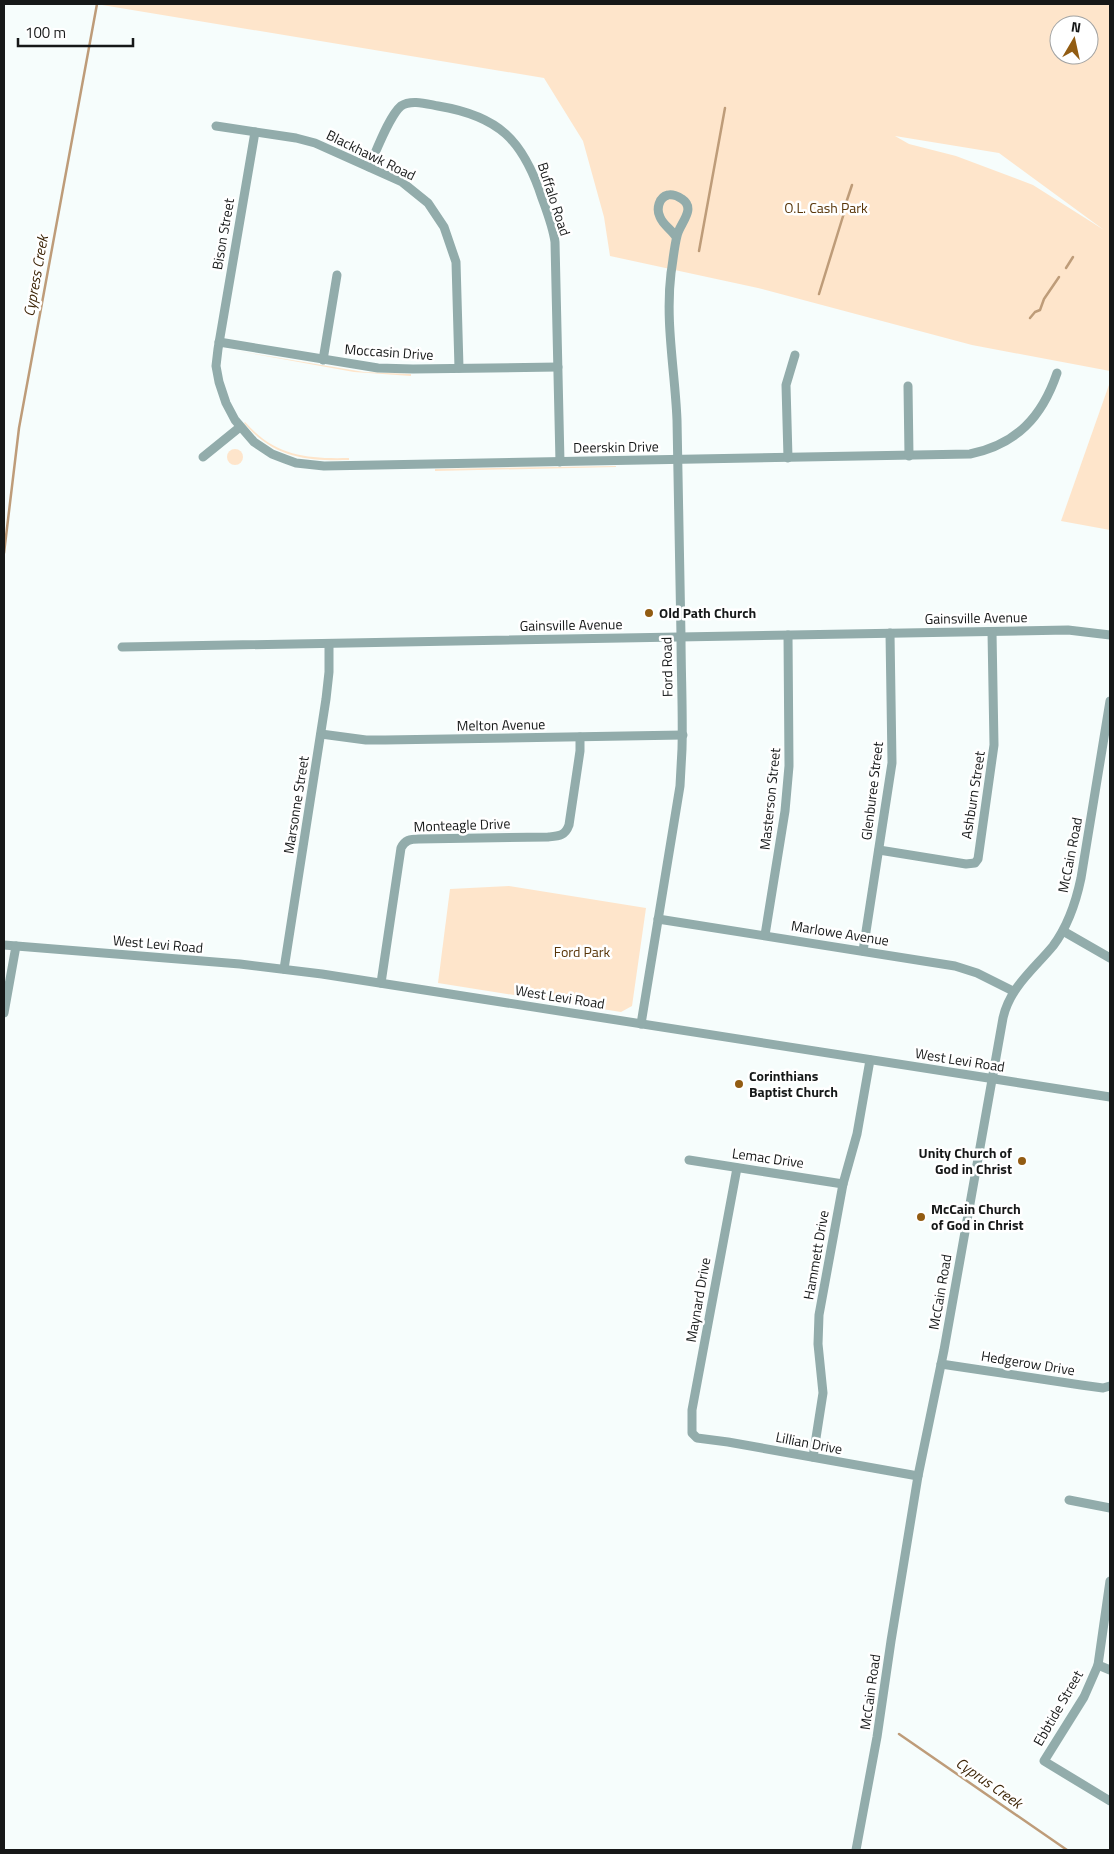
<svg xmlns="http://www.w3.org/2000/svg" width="1114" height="1854" font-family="'Titillium Web',sans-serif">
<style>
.green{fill:#fee5cb;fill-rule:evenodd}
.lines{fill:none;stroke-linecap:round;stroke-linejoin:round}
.stream{stroke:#be9c79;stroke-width:2.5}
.minor{stroke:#92acab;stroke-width:9}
.poi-dot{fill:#925c12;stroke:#fff;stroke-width:2}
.labels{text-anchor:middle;stroke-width:5;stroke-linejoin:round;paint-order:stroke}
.street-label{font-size:14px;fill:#161818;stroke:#fff}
.park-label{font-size:14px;fill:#583508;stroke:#fff}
.poi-label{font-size:14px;font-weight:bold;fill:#161818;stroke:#fff;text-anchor:start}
.water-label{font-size:15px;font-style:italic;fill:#3c2406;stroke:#fff}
</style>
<rect width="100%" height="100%" fill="#f6fdfc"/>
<g class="green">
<path d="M96,4h1014v367l-138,-26 -214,-57 -148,-32 -6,-39 -21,-76 -39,-63zM1059,25h30v30h-30zM895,136l104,17 105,77 -71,-45 -77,-29 -47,-12z"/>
<polygon points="232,350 364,372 411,374 411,376 354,372"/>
<polygon points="1110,382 1110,530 1061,521"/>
<path d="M245,422c30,34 61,37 104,36v2c-43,1 -75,-2 -105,-37z"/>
<circle cx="235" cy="457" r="8"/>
<polygon points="616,466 616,467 435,471 435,469"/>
<polygon points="509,886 646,908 632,1006 621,1012 438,983 450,889"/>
</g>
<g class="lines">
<g class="stream">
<polyline points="845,206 852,185"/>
<polyline points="699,251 725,108"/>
<polyline points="1066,268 1073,257"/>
<polyline points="819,294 844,213"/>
<polyline points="1030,318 1035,312 1040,310 1044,299 1059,277"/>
<polyline points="4,553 19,428 97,4"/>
<polyline points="899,1734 1067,1850"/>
</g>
<g class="minor">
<polyline points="216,126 296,138 315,143 402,182 428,203 444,227 456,262 459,368"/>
<path d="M255,132l-37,217 -2,17 3,16 7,21 9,17 19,22 18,12 13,5 11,4 28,3 646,-12c47,-10 72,-37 87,-81"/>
<path d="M369,167c7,-15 20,-51 32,-61 10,-7 26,-2 37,0 61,10 85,34 104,92 5,14 11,29 13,44l5,220"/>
<polyline points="219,342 378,368 413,369 558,367"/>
<polyline points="323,360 337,275"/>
<polyline points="908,386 909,456"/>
<polyline points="203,457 240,427"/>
<polyline points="788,458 786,385 795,355"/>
<polyline points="122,647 1068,630 1110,635"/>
<polyline points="321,734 366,740 385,740 683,735"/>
<polyline points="879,850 966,864 975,863 978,859 994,745 992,632"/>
<polyline points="658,919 955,966 977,973 1013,991"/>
<polyline points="1063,931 1110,958"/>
<polyline points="765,935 785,811 789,766 788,635"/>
<polyline points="4,945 240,964 322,974 1110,1097"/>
<polyline points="863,951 892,763 890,633"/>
<polyline points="284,969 326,699 329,672 329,644"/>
<path d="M381,983l20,-135c4,-8 9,-9 18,-9l129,-2c11,-1 17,-1 21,-12l11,-74v-14"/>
<polyline points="4,1013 16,946"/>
<path d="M641,1024l39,-238 2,-37c1,-38 -1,-75 -1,-113 -1,-72 -2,-144 -4,-216 -2,-49 -12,-98 -6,-147 2,-12 3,-25 6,-37 2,-12 20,-27 5,-37 -4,-3 -10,-5 -14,-4 -9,2 -12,14 -8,22 3,8 12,13 16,20"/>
<polyline points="689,1160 843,1184"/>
<polyline points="737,1168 692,1410 692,1433 697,1438 728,1442 918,1476"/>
<polyline points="941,1364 1081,1385 1103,1388 1110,1386"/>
<polyline points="813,1457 823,1393 818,1344 819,1315 843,1184 857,1134 870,1060"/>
<polyline points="1069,1500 1110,1508"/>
<polyline points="1110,1581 1098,1665 1084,1697 1044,1761 1110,1801"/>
<polyline points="1098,1665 1110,1670"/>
<path d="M856,1850l21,-113 14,-96 27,-165 26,-126 59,-332c7,-31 31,-49 50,-72 15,-20 23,-44 28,-68l29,-177"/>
</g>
</g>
<g class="poi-dot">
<circle cx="649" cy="613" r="5"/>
<circle cx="739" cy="1084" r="5"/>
<circle cx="1022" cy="1161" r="5"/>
<circle cx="921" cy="1217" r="5"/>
</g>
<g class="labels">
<g class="street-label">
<text transform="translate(371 155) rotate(26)" y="5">Blackhawk Road</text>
<text transform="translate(554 199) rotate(72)" y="5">Buffalo Road</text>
<text transform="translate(223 234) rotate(-80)" y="5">Bison Street</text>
<text transform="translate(389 352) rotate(4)" y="5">Moccasin Drive</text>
<text transform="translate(616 447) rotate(-1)" y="5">Deerskin Drive</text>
<text transform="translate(976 618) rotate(-1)" y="5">Gainsville Avenue</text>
<text transform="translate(571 625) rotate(-1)" y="5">Gainsville Avenue</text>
<text transform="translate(667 667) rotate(-91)" y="5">Ford Road</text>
<text transform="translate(501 725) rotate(-1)" y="5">Melton Avenue</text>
<text transform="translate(872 791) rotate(-83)" y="5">Glenburee Street</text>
<text transform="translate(973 795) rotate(-81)" y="5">Ashburn Street</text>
<text transform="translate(770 799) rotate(-84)" y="5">Masterson Street</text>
<text transform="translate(296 805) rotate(-81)" y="5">Marsonne Street</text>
<text transform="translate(462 825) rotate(-2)" y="5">Monteagle Drive</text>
<text transform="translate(1070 855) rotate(-79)" y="5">McCain Road</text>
<text transform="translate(840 933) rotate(9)" y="5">Marlowe Avenue</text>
<text transform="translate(158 944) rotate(5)" y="5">West Levi Road</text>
<text transform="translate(560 997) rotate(9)" y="5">West Levi Road</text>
<text transform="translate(960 1060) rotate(9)" y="5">West Levi Road</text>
<text transform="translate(768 1158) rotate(8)" y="5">Lemac Drive</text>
<text transform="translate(816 1255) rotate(-80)" y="5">Hammett Drive</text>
<text transform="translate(940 1292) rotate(-80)" y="5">McCain Road</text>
<text transform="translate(698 1300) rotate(-80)" y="5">Maynard Drive</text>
<text transform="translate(1028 1363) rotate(9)" y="5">Hedgerow Drive</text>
<text transform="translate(809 1443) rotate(11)" y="5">Lillian Drive</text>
<text transform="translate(870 1692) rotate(-82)" y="5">McCain Road</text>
<text transform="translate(1058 1708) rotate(-60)" y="5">Ebbtide Street</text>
</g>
<g class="park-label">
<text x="826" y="213">O.L. Cash Park</text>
<text x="582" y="957">Ford Park</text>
</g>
<g class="poi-label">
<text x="659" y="618">Old Path Church</text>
<text x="749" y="1081">Corinthians<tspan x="749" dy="16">Baptist Church</tspan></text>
<text x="1012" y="1158" text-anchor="end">Unity Church of<tspan x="1012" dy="16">God in Christ</tspan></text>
<text x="931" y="1214">McCain Church<tspan x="931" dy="16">of God in Christ</tspan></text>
</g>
<g class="water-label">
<text transform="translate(36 276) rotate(-80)" y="5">Cypress Creek</text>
<text transform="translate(989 1783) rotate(35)" y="5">Cyprus Creek</text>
</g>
</g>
<rect width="1114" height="1854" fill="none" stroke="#161818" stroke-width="10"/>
<g transform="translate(1074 40) rotate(9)"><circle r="24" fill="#ffffff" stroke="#a2a3a3"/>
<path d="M0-4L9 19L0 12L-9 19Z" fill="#925c12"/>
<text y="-8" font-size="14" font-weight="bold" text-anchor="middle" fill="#161818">N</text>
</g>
<path d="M18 38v8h115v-8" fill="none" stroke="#161818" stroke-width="2.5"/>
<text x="25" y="38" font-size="15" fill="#161818" stroke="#ffffff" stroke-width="4" paint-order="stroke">100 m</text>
</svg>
